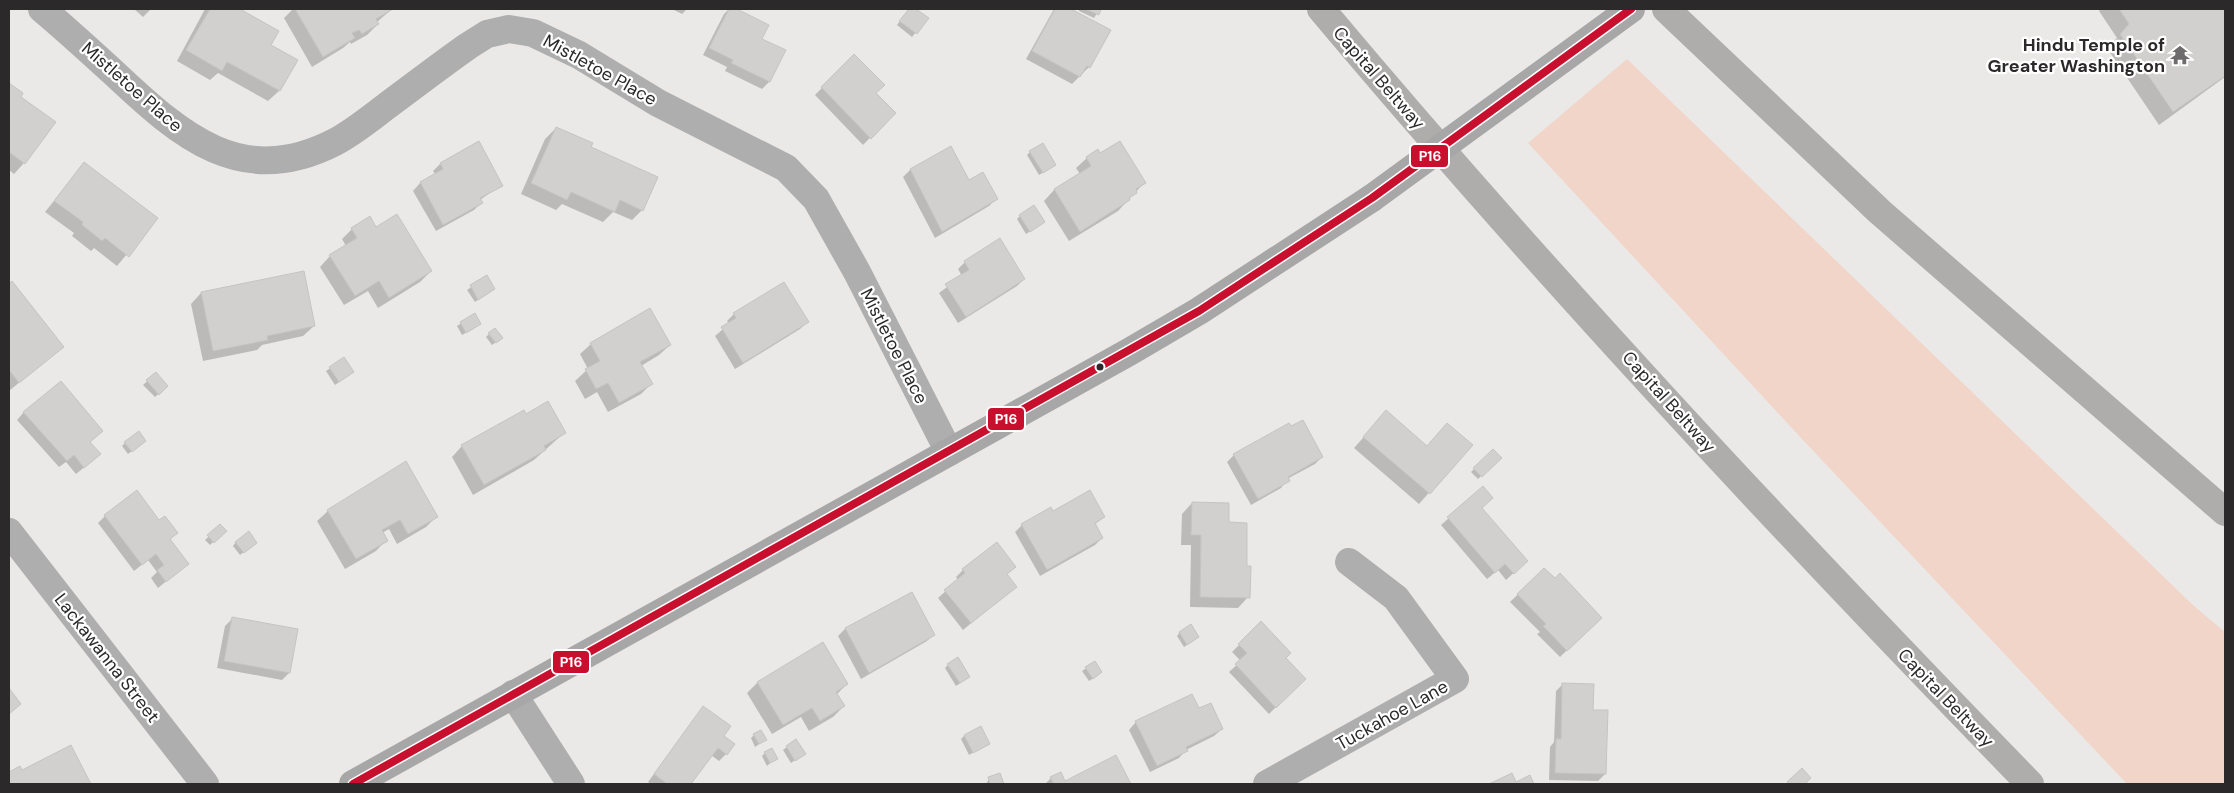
<svg xmlns="http://www.w3.org/2000/svg" width="2234" height="793" font-family="'DM Sans',sans-serif">
<style>
.green{fill:#f2d5c9}
.shadow{fill:#0003}
.building{fill:#d1d0cf;stroke:#c5c4c3}
.lines{fill:none;stroke-linecap:round;stroke-linejoin:round}
.minor{stroke:#afaeae;stroke-width:28}
.major{stroke:#a8a7a7;stroke-width:28}
.highway{stroke:#aeadac;stroke-width:28}
.major-bridge{stroke:#a8a7a7;stroke-width:28}
.bus-1-casing{stroke:#fff;stroke-width:11}
.bus-1{stroke:#c8102e;stroke-width:8}
.bus-dot{fill:#2b2929;stroke:#fff;stroke-width:2}
.labels{text-anchor:middle;stroke-width:4.5;stroke-linejoin:round;paint-order:stroke}
.poi-label{font-size:18px;font-weight:bold;fill:#2b2929;stroke:#fff;text-anchor:end}
.street-label{font-size:18px;fill:#2b2929;stroke:#fff}
.line-badge{stroke:#fff;stroke-width:2}
.badge-label{font-size:14px;text-anchor:middle;font-weight:bold;fill:#fff}
</style>
<rect width="100%" height="100%" fill="#ebe9e8"/>
<polygon class="green" points="1627,59 2194,606 2225,632 2225,784 2127,784 1802,439 1528,143"/>
<g class="shadow">
<polygon points="134,9 151,9 143,17"/>
<polygon points="205,9 237,9 277,32 270,45 296,60 279,91 268,101 218,73 210,80 177,61"/>
<polygon points="293,9 392,9 377,22 378,24 367,35 351,44 350,42 343,48 312,67 284,18"/>
<polygon points="672,9 687,9 682,14"/>
<polygon points="729,9 734,9 768,26 761,39 784,51 769,82 762,89 725,71 727,67 703,55 724,14"/>
<polygon points="909,9 914,9 927,18 912,37 897,25"/>
<polygon points="1054,9 1069,9 1109,30 1089,67 1072,84 1026,59"/>
<polygon points="1079,9 1100,9 1094,18 1079,11"/>
<polygon points="2101,9 2225,9 2225,77 2159,125 2107,48 2117,38 2099,11"/>
<polygon points="854,55 875,93 894,113 863,145 815,95"/>
<polygon points="9,84 21,93 19,97 24,163 14,174 9,170"/>
<polygon points="556,128 590,148 642,210 632,220 613,212 603,222 562,204 556,210 521,194 545,139"/>
<polygon points="950,148 969,181 996,199 989,206 935,238 903,177 910,170"/>
<polygon points="1030,152 1051,168 1039,175 1027,155"/>
<polygon points="1100,155 1144,183 1118,211 1069,241 1044,201 1054,190 1080,174 1076,168 1087,158"/>
<polygon points="84,164 157,218 117,266 94,248 91,251 72,236 74,233 45,212"/>
<polygon points="440,164 501,185 480,200 481,203 474,210 436,231 413,191 420,183 436,175 433,171"/>
<polygon points="1020,216 1040,225 1026,234 1017,219"/>
<polygon points="376,228 431,271 420,282 378,308 368,291 344,305 320,267 330,256 346,246 342,239 352,229"/>
<polygon points="965,262 1024,279 1017,286 958,323 939,293 962,276 958,269"/>
<polygon points="486,277 494,289 475,302 467,290"/>
<polygon points="12,283 62,347 9,391 9,285"/>
<polygon points="784,284 807,322 800,329 735,369 715,336 729,324 727,321 734,314"/>
<polygon points="201,293 314,326 303,336 262,345 257,350 203,361 191,304"/>
<polygon points="474,315 476,327 462,335 457,326"/>
<polygon points="489,334 498,341 492,345 486,337"/>
<polygon points="591,344 670,345 659,355 641,366 651,384 641,394 608,412 597,392 585,399 575,381 588,369 580,354"/>
<polygon points="344,359 349,375 335,385 326,371"/>
<polygon points="155,374 167,386 155,397 143,385"/>
<polygon points="24,412 102,431 89,443 92,461 76,474 66,462 59,467 17,420"/>
<polygon points="1386,412 1426,447 1447,424 1471,445 1419,504 1354,448"/>
<polygon points="526,415 564,433 534,460 473,495 452,457 462,446"/>
<polygon points="125,443 141,444 128,454 122,446"/>
<polygon points="1493,450 1500,458 1478,479 1471,472"/>
<polygon points="1234,455 1322,457 1315,464 1287,479 1281,488 1251,505 1227,462"/>
<polygon points="1483,488 1481,509 1519,568 1506,580 1498,570 1487,579 1441,525"/>
<polygon points="1192,503 1227,524 1245,567 1248,597 1238,608 1190,607 1191,545 1181,545 1182,514"/>
<polygon points="328,511 437,516 426,527 397,544 389,529 382,533 386,540 376,551 345,569 317,521"/>
<polygon points="1053,513 1104,517 1094,525 1102,538 1095,545 1040,576 1015,532 1022,525"/>
<polygon points="105,516 159,522 176,533 169,540 187,564 158,588 151,578 157,572 148,560 134,571 98,523"/>
<polygon points="220,526 225,531 210,545 205,540"/>
<polygon points="236,542 252,546 240,555 233,546"/>
<polygon points="1544,569 1600,618 1560,657 1537,634 1540,632 1510,602"/>
<polygon points="963,570 1006,575 1015,587 963,630 938,598 958,580 956,577"/>
<polygon points="912,593 934,634 927,641 861,679 838,636 845,629"/>
<polygon points="232,619 289,673 282,680 217,668 225,626"/>
<polygon points="1261,623 1284,658 1304,679 1269,714 1229,672 1241,661 1232,652"/>
<polygon points="1180,632 1198,637 1184,647 1177,636"/>
<polygon points="1094,663 1097,676 1089,681 1082,671"/>
<polygon points="948,665 965,680 956,686 945,668"/>
<polygon points="758,682 847,684 837,694 844,706 833,717 809,731 801,717 772,734 747,693"/>
<polygon points="1563,684 1592,711 1605,774 1598,781 1549,780 1550,747 1554,742 1556,691"/>
<polygon points="703,707 723,736 726,754 719,761 711,755 690,784 651,784 648,782"/>
<polygon points="1199,710 1222,729 1214,736 1186,750 1179,758 1150,772 1129,730 1136,722"/>
<polygon points="754,735 765,740 755,747 751,738"/>
<polygon points="964,736 989,744 969,755 961,739"/>
<polygon points="70,747 89,784 9,784 9,773 19,768 21,771"/>
<polygon points="787,747 804,754 791,763 783,750"/>
<polygon points="765,753 776,758 767,766 762,756"/>
<polygon points="1115,757 1130,784 1045,784 1051,778 1065,783"/>
<polygon points="999,775 1002,784 986,784 989,779"/>
</g>
<g class="building">
<polygon points="210,9 240,9 279,31 271,45 298,60 280,91 227,62 222,71 186,50"/>
<polygon points="295,9 393,9 376,19 379,24 362,34 359,30 352,33 355,38 323,57"/>
<polygon points="729,9 737,9 769,25 762,39 786,50 770,82 731,63 733,60 709,48"/>
<polygon points="909,9 916,9 929,18 917,34 899,21"/>
<polygon points="1055,9 1071,9 1111,30 1090,68 1087,66 1080,77 1032,51"/>
<polygon points="1085,9 1101,9 1099,15"/>
<polygon points="2119,9 2225,9 2225,76 2173,112 2120,34 2129,24"/>
<polygon points="854,54 885,85 876,93 896,113 871,139 821,87"/>
<polygon points="9,83 23,93 21,97 56,122 25,164 9,152"/>
<polygon points="556,127 593,143 591,147 658,177 643,211 620,200 615,212 571,192 567,200 531,183"/>
<polygon points="479,141 503,186 480,198 483,203 443,225 420,182 443,169 440,163"/>
<polygon points="1120,141 1146,183 1136,189 1137,193 1129,198 1130,200 1080,232 1054,189 1091,166 1086,157 1098,149 1100,153"/>
<polygon points="1043,143 1056,165 1043,173 1029,151"/>
<polygon points="951,146 969,180 983,172 998,199 942,232 910,169"/>
<polygon points="84,162 158,218 129,257 105,238 102,241 82,225 83,222 54,201"/>
<polygon points="1034,205 1045,222 1030,232 1019,215"/>
<polygon points="397,214 432,271 389,298 379,281 355,296 329,255 357,238 351,228 370,216 376,227"/>
<polygon points="1000,238 1025,279 966,317 945,284 969,270 964,261"/>
<polygon points="304,271 315,326 267,336 268,340 213,351 201,292"/>
<polygon points="487,275 495,289 478,300 470,285"/>
<polygon points="12,281 64,347 19,383 9,370 9,284"/>
<polygon points="784,282 809,322 743,363 721,327 736,318 733,313"/>
<polygon points="650,308 671,345 640,362 653,384 619,403 608,383 596,389 585,369 600,361 590,343"/>
<polygon points="475,313 481,324 466,333 460,322"/>
<polygon points="495,328 503,338 496,343 488,333"/>
<polygon points="344,357 354,372 339,382 329,367"/>
<polygon points="156,372 168,386 159,395 146,380"/>
<polygon points="61,381 103,431 90,442 101,454 84,468 74,455 67,461 23,412"/>
<polygon points="548,401 566,433 544,446 546,450 484,485 461,445 524,410 526,414"/>
<polygon points="1386,410 1427,446 1447,423 1473,445 1430,494 1363,437"/>
<polygon points="1303,420 1323,457 1288,477 1290,481 1258,499 1233,454 1289,423 1291,426"/>
<polygon points="139,431 146,441 132,452 124,442"/>
<polygon points="1493,449 1502,458 1482,477 1473,468"/>
<polygon points="406,461 438,517 408,534 400,520 382,530 388,541 356,559 327,510"/>
<polygon points="1483,486 1493,498 1482,508 1528,561 1514,574 1505,564 1495,573 1447,517"/>
<polygon points="137,490 159,520 165,516 178,533 170,539 189,564 166,582 157,570 164,565 156,554 142,565 104,515"/>
<polygon points="1090,490 1105,517 1095,523 1103,538 1047,570 1021,524 1051,507 1053,511"/>
<polygon points="1192,502 1229,503 1229,522 1247,523 1247,566 1251,566 1250,598 1200,597 1201,535 1191,535"/>
<polygon points="220,524 227,531 214,543 207,535"/>
<polygon points="249,531 257,543 244,553 235,542"/>
<polygon points="997,542 1016,567 1007,574 1017,587 971,623 944,590 965,573 962,569"/>
<polygon points="1544,568 1555,578 1560,573 1602,618 1567,651 1543,626 1546,624 1517,594"/>
<polygon points="912,592 935,635 869,673 845,628"/>
<polygon points="232,617 298,629 290,673 224,661"/>
<polygon points="1261,621 1291,653 1286,658 1306,679 1276,708 1235,664 1247,653 1238,644"/>
<polygon points="1191,624 1199,637 1187,645 1179,632"/>
<polygon points="823,642 848,684 836,692 845,706 820,721 812,708 783,725 757,682"/>
<polygon points="958,657 970,677 960,683 947,664"/>
<polygon points="1095,661 1102,672 1093,679 1085,667"/>
<polygon points="1562,683 1594,684 1593,710 1608,710 1606,774 1555,773 1556,739 1561,739"/>
<polygon points="9,688 21,704 9,714"/>
<polygon points="1192,694 1199,708 1211,703 1223,729 1186,747 1188,751 1157,766 1135,721"/>
<polygon points="703,706 731,726 724,736 735,744 727,755 718,748 691,784 667,784 654,774"/>
<polygon points="981,726 990,744 973,753 964,735"/>
<polygon points="761,730 767,740 759,744 753,734"/>
<polygon points="796,739 806,754 795,761 786,746"/>
<polygon points="71,745 91,784 9,784 9,772 20,766 22,770"/>
<polygon points="772,748 778,759 770,763 764,752"/>
<polygon points="1116,755 1131,784 1054,784 1050,777 1061,772 1065,781"/>
<polygon points="1802,768 1811,778 1805,784 1789,784 1787,782"/>
<polygon points="1000,773 1004,784 990,784 988,777"/>
<polygon points="1512,773 1516,782 1530,775 1534,784 1489,784"/>
</g>
<g class="lines">
<g class="minor">
<path d="M42,9c25,21 49,43 73,65 66,62 127,116 220,68 19,-10 37,-25 53,-37 27,-20 53,-40 80,-59l19,-12 22,-5 24,4 46,22 79,48 128,65 30,31 41,73 92,180"/>
<polyline points="9,532 205,784"/>
<polyline points="513,694 571,784"/>
<polyline points="1267,784 1455,679 1396,598 1349,562"/>
</g>
<polyline class="major" points="353,784 1129,352 1199,311 1372,198"/>
<g class="highway">
<path d="M1321,9c225,268 465,524 709,775"/>
<polyline points="1666,9 1880,212 2225,512"/>
</g>
<polyline class="major-bridge" points="1372,198 1631,9"/>
<defs>
<polyline id="bus-1" points="353,784 1199,311 1372,198 1631,9"/>
</defs>
<use href="#bus-1" class="bus-1-casing"/>
<use href="#bus-1" class="bus-1"/>
</g>
<defs>
<symbol id="temple-bare" viewBox="-9 -9 18 18"><path d="M0-6L5-2H3V0L6.5 2.5H4V6H1.5V3h-3V6H-4V2.5H-6.5L-3 0V-2H-5Z" fill="#6e6c6c" stroke="#fff" stroke-width="2.5" paint-order="stroke"/></symbol>
</defs>
<g fill-rule="evenodd">
<use href="#temple-bare" x="2166" y="41" width="28" height="28"/>
</g>
<circle class="bus-dot" cx="1100" cy="367" r="4.5"/>
<g class="labels">
<g class="poi-label">
<text x="2165" y="51">Hindu Temple of<tspan x="2165" dy="21">Greater Washington</tspan></text>
</g>
<g class="street-label">
<text transform="translate(600 70) rotate(29)" y="6">Mistletoe Place</text>
<text transform="translate(1379 78) rotate(49)" y="6">Capital Beltway</text>
<text transform="translate(132 87) rotate(41)" y="6">Mistletoe Place</text>
<text transform="translate(894 346) rotate(63)" y="6">Mistletoe Place</text>
<text transform="translate(1669 402) rotate(48)" y="6">Capital Beltway</text>
<text transform="translate(107 658) rotate(52)" y="6">Lackawanna Street</text>
<text transform="translate(1946 698) rotate(46)" y="6">Capital Beltway</text>
<text transform="translate(1392 715) rotate(-29)" y="6">Tuckahoe Lane</text>
</g>
</g>
<g class="line-badge">
<rect x="1410" y="144" width="39" height="24" rx="5" fill="#c8102e"/>
<rect x="987" y="407" width="38" height="24" rx="5" fill="#c8102e"/>
<rect x="552" y="650" width="38" height="24" rx="5" fill="#c8102e"/>
</g>
<g class="badge-label">
<text x="1430" y="161">P16</text>
<text x="1006" y="424">P16</text>
<text x="571" y="667">P16</text>
</g>
<rect width="2234" height="793" fill="none" stroke="#2b2929" stroke-width="20"/>
</svg>
